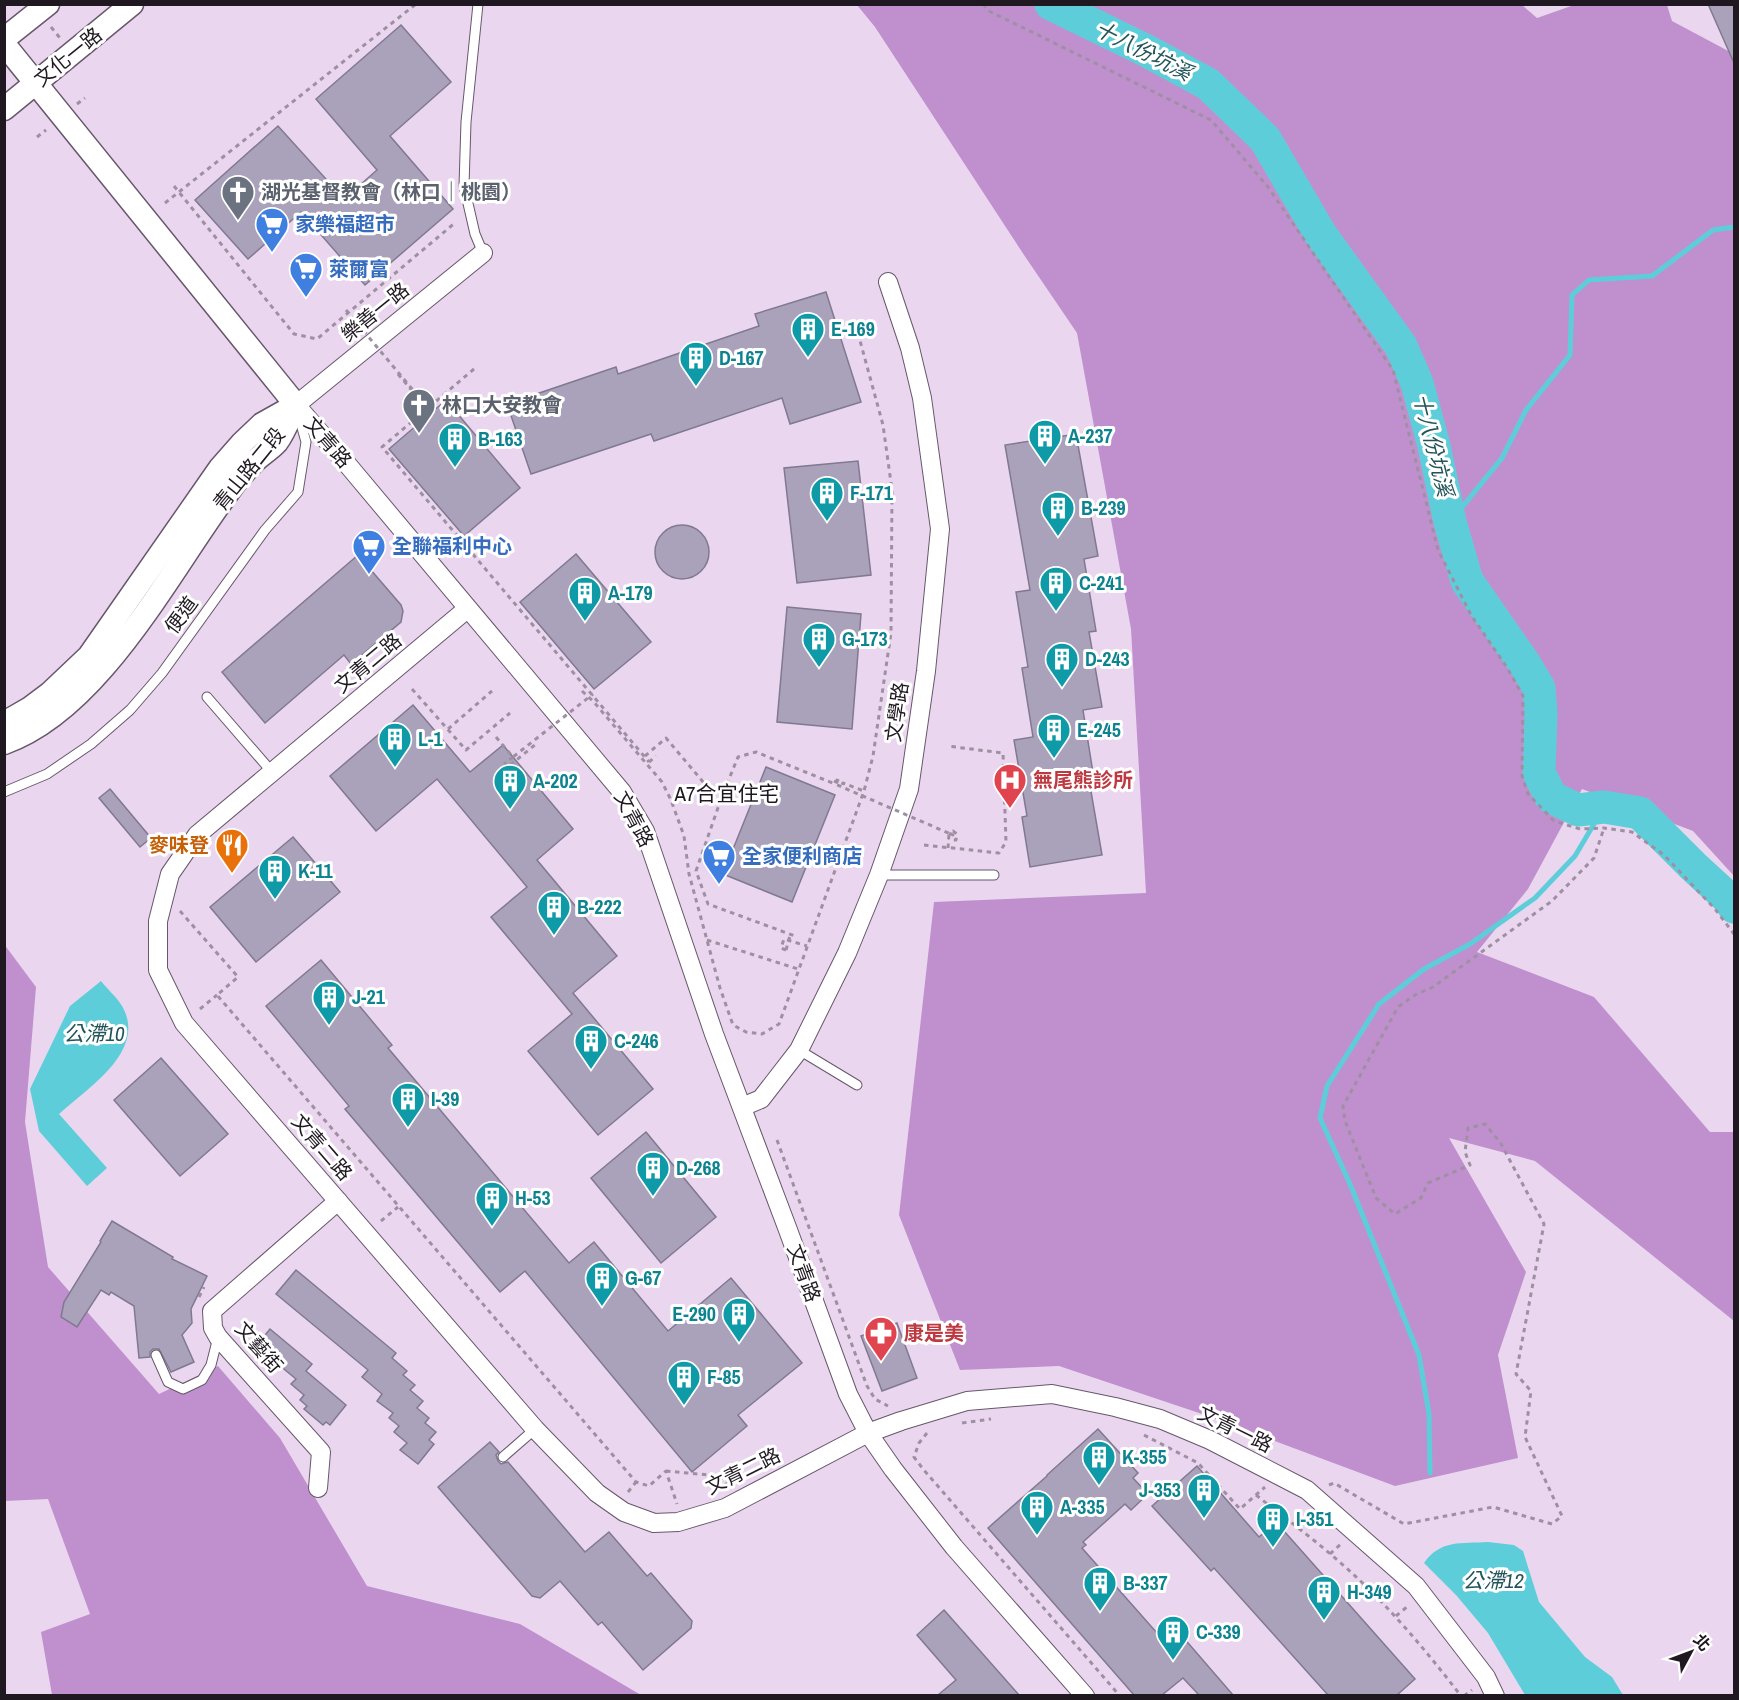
<svg xmlns="http://www.w3.org/2000/svg" width="1739" height="1700" font-family="'Archivo Narrow','Noto Sans TC',sans-serif">
<style>
.forest{fill:#c090ce}
.water{fill:#5dced9}
.lines{fill:none;stroke-linecap:round;stroke-linejoin:round}
.stream{stroke:#5dced9;stroke-width:5}
.river{stroke:#5dced9;stroke-width:33}
.building{fill:#aaa1bb;stroke:#807991;stroke-width:1.5}
.service-casing{stroke:#67576b;stroke-width:11}
.minor-casing{stroke:#67576b;stroke-width:20}
.tertiary-casing{stroke:#67576b;stroke-width:25}
.path{stroke:#9e90a2;stroke-width:3;stroke-dasharray:4.5 4.5;stroke-linecap:butt}
.service{stroke:#fff;stroke-width:9}
.minor{stroke:#fff;stroke-width:18}
.tertiary{stroke:#fff;stroke-width:22}
.path-bridge{stroke:#9e90a2;stroke-width:3;stroke-dasharray:4.5 4.5;stroke-linecap:butt}
.labels{text-anchor:middle;stroke-width:6;stroke-linejoin:round;paint-order:stroke}
.street-label{font-size:20px;fill:#1f1821;stroke:#fff}
.worship-label{font-size:20px;font-weight:bold;fill:#5b616d;stroke:#fff;text-anchor:start}
.shop-label{font-size:20px;font-weight:bold;fill:#366cbe;stroke:#fff;text-anchor:start}
.culture-label{font-size:20px;font-weight:bold;fill:#0d838f;stroke:#fff;text-anchor:start}
.health-label{font-size:20px;font-weight:bold;fill:#be3a42;stroke:#fff;text-anchor:start}
.food-label{font-size:20px;font-weight:bold;fill:#c56008;stroke:#fff;text-anchor:end}
.water-label{font-size:21px;font-style:italic;fill:#235459;stroke:#fff}
.neighbourhood-label{font-size:21px;fill:#1f1821;stroke:#fff}
</style>
<rect width="100%" height="100%" fill="#ead7ef"/>
<g class="forest">
<polygon points="1521,4 1537,18 1574,5 1636,4 1638,6 1667,5 1672,21 1734,54 1734,876 1693,831 1582,789 1528,889 1477,952 1594,997 1710,1132 1734,1132 1734,1321 1535,1161 1449,1138 1526,1272 1498,1355 1518,1458 1395,1486 1202,1414 1059,1366 960,1370 899,1215 934,902 1146,893 1131,629 1077,333 1024,255 875,27 857,5"/>
<polygon points="4,944 36,987 25,1122 48,1267 159,1394 218,1366 280,1438 367,1586 520,1624 641,1695 52,1695 41,1632 90,1614 48,1499 5,1501"/>
</g>
<g class="water">
<path d="M101,981c6,8 16,16 21,25 26,45 -35,82 -63,108l48,54 -20,18 -48,-55 -9,-42 40,-83z"/>
<path d="M1488,1542l26,3 9,6 16,51 46,55 27,20 11,18h-98l-37,-62 -32,-38 -32,-32c17,-24 37,-19 64,-21z"/>
</g>
<g class="lines">
<g class="stream">
<polyline points="1450,522 1502,458 1526,410 1570,355 1572,295 1589,280 1652,276 1713,230 1734,227"/>
<polyline points="1430,1473 1429,1414 1419,1355 1350,1184 1320,1118 1327,1086 1379,1004 1424,969 1470,944 1535,898 1575,856 1604,807"/>
</g>
<polyline class="river" points="1051,4 1147,51 1208,84 1265,139 1321,235 1401,346 1417,383 1434,446 1450,522 1467,581 1524,663 1539,688 1541,714 1539,773 1551,797 1578,810 1604,807 1640,813 1694,867 1730,900 1734,907"/>
</g>
<g class="building">
<polygon points="1708,4 1734,4 1734,63"/>
<polygon points="401,25 451,82 390,136 453,209 365,285 301,212 248,259 195,200 278,126 344,199 377,170 316,99"/>
<polygon points="826,292 861,402 790,424 782,398 654,441 651,434 531,474 507,404 616,367 618,374 759,326 755,314"/>
<polygon points="446,400 520,488 464,536 389,449"/>
<polygon points="1076,434 1098,556 1084,559 1096,631 1089,632 1102,707 1083,710 1094,779 1089,780 1102,855 1030,867 1022,817 1027,816 1014,740 1033,737 1022,668 1028,667 1016,592 1030,590 1005,445"/>
<polygon points="858,461 871,575 797,583 784,468"/>
<circle cx="682" cy="552" r="27"/>
<polygon points="576,554 651,642 594,689 520,602"/>
<polygon points="358,555 401,605 403,611 401,622 351,664 344,655 265,723 222,672"/>
<polygon points="787,607 861,614 852,729 777,722"/>
<polygon points="413,705 470,772 503,745 573,829 537,860 617,956 573,993 653,1089 598,1135 528,1051 572,1014 491,917 527,887 437,779 376,831 330,776"/>
<polygon points="766,767 835,795 792,902 723,874"/>
<polygon points="110,789 151,838 140,847 99,798"/>
<polygon points="293,837 340,892 256,962 210,907"/>
<polygon points="321,960 392,1045 388,1048 569,1263 594,1242 668,1331 731,1278 802,1363 738,1415 747,1426 692,1472 525,1271 500,1292 345,1109 349,1106 266,1006"/>
<polygon points="161,1058 228,1134 180,1176 114,1100"/>
<polygon points="646,1132 716,1217 661,1263 591,1178"/>
<polygon points="112,1221 173,1257 172,1259 207,1276 191,1309 192,1323 182,1335 194,1362 171,1372 159,1349 153,1349 150,1352 150,1357 139,1358 134,1306 111,1292 109,1295 101,1290 77,1327 61,1317 64,1302 101,1242 100,1241"/>
<polygon points="296,1270 396,1353 392,1358 407,1371 403,1375 415,1385 410,1390 423,1401 417,1408 429,1418 425,1423 436,1432 429,1440 434,1444 418,1464 400,1450 407,1443 394,1432 399,1426 389,1418 393,1413 377,1401 382,1394 362,1377 368,1370 276,1294"/>
<polygon points="897,1323 917,1378 882,1391 861,1336"/>
<polygon points="270,1329 312,1364 306,1371 346,1405 330,1425 326,1422 323,1425 304,1409 307,1406 300,1400 304,1395 291,1384 296,1379 256,1346"/>
<polygon points="1098,1429 1138,1473 1133,1478 1148,1494 1131,1510 1125,1504 1083,1542 1086,1545 1082,1548 1157,1633 1170,1622 1233,1695 1199,1695 1183,1678 1162,1695 1134,1695 988,1528 1047,1476 1047,1475"/>
<polygon points="490,1442 499,1452 496,1455 498,1461 501,1464 508,1462 585,1552 609,1532 647,1576 651,1573 692,1621 691,1628 643,1670 602,1622 598,1625 560,1581 540,1598 532,1596 438,1487"/>
<polygon points="1197,1466 1259,1537 1276,1522 1415,1679 1397,1695 1328,1695 1214,1568 1211,1571 1152,1506"/>
<polygon points="944,1610 1019,1695 938,1695 956,1680 917,1635"/>
</g>
<g class="lines">
<defs>
<g id="service">
<polyline points="478,4 466,122 464,186 475,234 483,253"/>
<polyline points="207,697 272,772"/>
<polyline points="4,792 47,774 91,744 130,710 162,673 265,530 298,492 306,442 298,413"/>
<polyline points="879,875 994,875"/>
<polyline points="799,1050 857,1085"/>
<polyline points="156,1355 168,1382 183,1389 202,1380 211,1365 218,1337"/>
<polyline points="503,1457 535,1429"/>
</g>
<g id="minor">
<polyline points="483,253 296,405 342,458 622,792 645,831 714,1034 788,1230 848,1394 868,1433 893,1469 954,1547 1085,1696"/>
<polyline points="467,609 197,835 170,874 158,921 158,970 184,1023 535,1429 597,1493 624,1512 654,1523 678,1522 725,1508 868,1433 901,1421 967,1401 1052,1394 1115,1407 1160,1419 1210,1440 1307,1490 1416,1586 1486,1677 1495,1696"/>
<polyline points="742,1107 761,1099 799,1050 847,953 879,875 909,789 926,671 940,529 922,398 910,348 888,282"/>
<polyline points="318,1488 321,1452 218,1337 213,1328 212,1311 338,1201"/>
</g>
<g id="tertiary">
<polyline points="4,39 48,4"/>
<polyline points="4,44 296,405"/>
<polyline points="4,109 132,4"/>
<polyline points="4,723 30,708 50,693 89,656 220,468 242,443 262,424 296,405"/>
<path d="M4,743c94,-33 163,-167 220,-245 8,-12 18,-24 29,-35 7,-8 17,-13 24,-21 8,-11 13,-25 19,-37"/>
</g>
</defs>
<use href="#service" class="service-casing"/>
<use href="#minor" class="minor-casing"/>
<use href="#tertiary" class="tertiary-casing"/>
<g class="path">
<polyline points="983,4 989,11 1211,120 1268,187 1393,370 1438,550 1471,615 1506,666 1523,696 1522,776 1528,794 1554,821 1580,829 1604,828 1632,832 1664,855 1715,909 1734,934"/>
<polyline points="51,27 60,38"/>
<polyline points="77,104 85,98"/>
<polyline points="37,137 46,130"/>
<polyline points="165,203 416,4"/>
<polyline points="398,374 430,412 431,411"/>
<polyline points="425,404 433,398 434,400 426,407"/>
<polyline points="412,689 466,750 510,713"/>
<polyline points="582,691 593,701 662,782 671,800 684,836 689,874 720,988 733,1025 746,1032 762,1034 779,1024 864,791 873,756 891,633 892,490 883,425 856,326"/>
<polyline points="448,729 492,691"/>
<polyline points="645,756 666,738 720,802 696,871 708,904 795,936"/>
<polyline points="513,757 505,763 508,767 536,744"/>
<polyline points="649,762 656,756"/>
<polyline points="834,781 842,785 843,783 864,791"/>
<polyline points="720,801 738,757 756,752 835,784"/>
<polyline points="924,845 999,853 1006,842 1003,753 947,746"/>
<polyline points="948,848 949,834 953,835 949,833 950,832 953,831 957,834 956,840 952,840 948,838"/>
<polyline points="180,911 238,977 217,995 636,1482 649,1486 666,1471 677,1504"/>
<polyline points="707,940 798,969"/>
<polyline points="786,950 781,948 784,939 807,946"/>
<polyline points="200,1009 217,995"/>
<polyline points="777,1140 867,1386 875,1399 888,1406"/>
<polyline points="381,1221 398,1207"/>
<polyline points="199,1297 204,1287"/>
<polyline points="962,1423 991,1419"/>
<polyline points="927,1433 919,1443 914,1457 923,1469 1120,1696"/>
<polyline points="1144,1435 1198,1463 1240,1509 1265,1487"/>
<polyline points="666,1471 720,1476 728,1486"/>
<polyline points="1329,1485 1334,1483 1404,1524 1493,1507 1552,1524 1562,1516 1525,1437 1531,1391 1516,1374 1544,1224 1500,1142 1485,1124 1468,1128 1465,1152 1470,1165 1428,1183 1421,1198 1395,1214 1376,1198 1345,1121 1343,1106 1398,1007 1415,995 1433,987 1552,901 1594,858 1604,828"/>
<polyline points="628,1492 636,1482"/>
<path d="M1256,1495c33,26 67,51 97,79 40,37 75,79 108,122"/>
<polyline points="1330,1554 1342,1543"/>
<polyline points="1396,1616 1408,1606"/>
<polyline points="1464,1696 1472,1690"/>
</g>
<use href="#service" class="service"/>
<use href="#minor" class="minor"/>
<use href="#tertiary" class="tertiary"/>
<g class="path-bridge">
<polyline points="174,186 294,334 317,339 456,222"/>
<polyline points="346,310 428,408"/>
<polyline points="474,369 382,447 649,762"/>
<polyline points="496,737 513,757 593,694"/>
<polyline points="839,781 837,780 835,784 953,835"/>
<polyline points="786,950 790,936"/>
</g>
</g>
<defs>
<symbol id="church-pin" viewBox="-11 -11 22 30"><path d="M0 17L-7.5 6A9.5 9.5 0 1 1 7.5 6Z" fill="#6b7280" stroke="#fff"/><path d="M-1.2-6h2.4v3.5h3.3v2.4h-3.3V6h-2.4V-.1h-3.3v-2.4h3.3Z" fill="#fff"/></symbol>
<symbol id="supermarket-pin" viewBox="-11 -11 22 30"><path d="M0 17L-7.5 6A9.5 9.5 0 1 1 7.5 6Z" fill="#3f7fe0" stroke="#fff"/><path d="M-6-5.5h2.5l.6 2H6L4.5 2H-2.5L-4.4-4H-6ZM-1.5 3.2a1.3 1.3 0 1 0 .1 0ZM3 3.2a1.3 1.3 0 1 0 .1 0Z" fill="#fff"/></symbol>
<symbol id="building-pin" viewBox="-11 -11 22 30"><path d="M0 17L-7.5 6A9.5 9.5 0 1 1 7.5 6Z" fill="#0f9aa8" stroke="#fff"/><path d="M-4-6H4V6H1V3H-1V6H-4ZM-2.5-4.3h1.7v1.8h-1.7ZM.8-4.3h1.7v1.8H.8ZM-2.5-1h1.7V.8h-1.7ZM.8-1h1.7V.8H.8Z" fill="#fff"/></symbol>
<symbol id="hospital-pin" viewBox="-11 -11 22 30"><path d="M0 17L-7.5 6A9.5 9.5 0 1 1 7.5 6Z" fill="#e0444e" stroke="#fff"/><path d="M-5-5h3v3.5h4V-5h3V5h-3V1.5h-4V5h-3Z" fill="#fff"/></symbol>
<symbol id="restaurant-pin" viewBox="-11 -11 22 30"><path d="M0 17L-7.5 6A9.5 9.5 0 1 1 7.5 6Z" fill="#e8710a" stroke="#fff"/><path d="M-5-6h1v4h1v-4h1v4h1v-4h1v5L-1.5 .5V6h-2V.5L-5-1ZM5-6V6H3V1.5H1.5Q1.5-4 5-6Z" fill="#fff"/></symbol>
<symbol id="pharmacy-pin" viewBox="-11 -11 22 30"><path d="M0 17L-7.5 6A9.5 9.5 0 1 1 7.5 6Z" fill="#e0444e" stroke="#fff"/><path d="M-2-6h4v4h4v4h-4v4h-4v-4h-4v-4h4Z" fill="#fff"/></symbol>
</defs>
<g fill-rule="evenodd">
<use href="#church-pin" x="219" y="173" width="38" height="52"/>
<use href="#supermarket-pin" x="253" y="205" width="38" height="52"/>
<use href="#supermarket-pin" x="287" y="250" width="38" height="52"/>
<use href="#building-pin" x="789" y="310" width="38" height="52"/>
<use href="#building-pin" x="677" y="339" width="38" height="52"/>
<use href="#church-pin" x="400" y="386" width="38" height="52"/>
<use href="#building-pin" x="1026" y="417" width="38" height="52"/>
<use href="#building-pin" x="436" y="420" width="38" height="52"/>
<use href="#building-pin" x="808" y="474" width="38" height="52"/>
<use href="#building-pin" x="1039" y="489" width="38" height="52"/>
<use href="#supermarket-pin" x="350" y="527" width="38" height="52"/>
<use href="#building-pin" x="1037" y="564" width="38" height="52"/>
<use href="#building-pin" x="566" y="574" width="38" height="52"/>
<use href="#building-pin" x="800" y="620" width="38" height="52"/>
<use href="#building-pin" x="1043" y="640" width="38" height="52"/>
<use href="#building-pin" x="1035" y="711" width="38" height="52"/>
<use href="#building-pin" x="376" y="720" width="38" height="52"/>
<use href="#hospital-pin" x="991" y="761" width="38" height="52"/>
<use href="#building-pin" x="491" y="762" width="38" height="52"/>
<use href="#restaurant-pin" x="213" y="826" width="38" height="52"/>
<use href="#supermarket-pin" x="700" y="837" width="38" height="52"/>
<use href="#building-pin" x="256" y="852" width="38" height="52"/>
<use href="#building-pin" x="535" y="888" width="38" height="52"/>
<use href="#building-pin" x="310" y="978" width="38" height="52"/>
<use href="#building-pin" x="572" y="1022" width="38" height="52"/>
<use href="#building-pin" x="389" y="1080" width="38" height="52"/>
<use href="#building-pin" x="634" y="1149" width="38" height="52"/>
<use href="#building-pin" x="473" y="1179" width="38" height="52"/>
<use href="#building-pin" x="583" y="1259" width="38" height="52"/>
<use href="#building-pin" x="720" y="1295" width="38" height="52"/>
<use href="#pharmacy-pin" x="862" y="1314" width="38" height="52"/>
<use href="#building-pin" x="665" y="1358" width="38" height="52"/>
<use href="#building-pin" x="1080" y="1438" width="38" height="52"/>
<use href="#building-pin" x="1185" y="1471" width="38" height="52"/>
<use href="#building-pin" x="1018" y="1488" width="38" height="52"/>
<use href="#building-pin" x="1254" y="1500" width="38" height="52"/>
<use href="#building-pin" x="1081" y="1564" width="38" height="52"/>
<use href="#building-pin" x="1305" y="1573" width="38" height="52"/>
<use href="#building-pin" x="1154" y="1613" width="38" height="52"/>
</g>
<g class="labels">
<g class="street-label">
<text transform="translate(68 57) rotate(-39)" y="7">文化一路</text>
<text transform="translate(375 312) rotate(-39)" y="7">樂善一路</text>
<text transform="translate(328 442) rotate(49)" y="7">文青路</text>
<text transform="translate(249 469) rotate(-51)" y="7">青山路二段</text>
<text transform="translate(181 615) rotate(-54)" y="7">便道</text>
<text transform="translate(368 663) rotate(-40)" y="7">文青二路</text>
<text transform="translate(897 712) rotate(-82)" y="7">文學路</text>
<text transform="translate(634 819) rotate(62)" y="7">文青路</text>
<text transform="translate(322 1147) rotate(49)" y="7">文青二路</text>
<text transform="translate(804 1273) rotate(70)" y="7">文青路</text>
<text transform="translate(259 1347) rotate(49)" y="7">文藝街</text>
<text transform="translate(1235 1429) rotate(26)" y="7">文青一路</text>
<text transform="translate(743 1471) rotate(-26)" y="7">文青二路</text>
</g>
<g class="worship-label">
<text x="261" y="199">湖光基督教會（林口｜桃園）</text>
<text x="442" y="412">林口大安教會</text>
</g>
<g class="shop-label">
<text x="295" y="231">家樂福超市</text>
<text x="329" y="276">萊爾富</text>
<text x="392" y="553">全聯福利中心</text>
<text x="742" y="863">全家便利商店</text>
</g>
<g class="culture-label">
<text x="831" y="336">E-169</text>
<text x="719" y="365">D-167</text>
<text x="1068" y="443">A-237</text>
<text x="478" y="446">B-163</text>
<text x="850" y="500">F-171</text>
<text x="1081" y="515">B-239</text>
<text x="1079" y="590">C-241</text>
<text x="608" y="600">A-179</text>
<text x="842" y="646">G-173</text>
<text x="1085" y="666">D-243</text>
<text x="1077" y="737">E-245</text>
<text x="418" y="746">L-1</text>
<text x="533" y="788">A-202</text>
<text x="298" y="878">K-11</text>
<text x="577" y="914">B-222</text>
<text x="352" y="1004">J-21</text>
<text x="614" y="1048">C-246</text>
<text x="431" y="1106">I-39</text>
<text x="676" y="1175">D-268</text>
<text x="515" y="1205">H-53</text>
<text x="625" y="1285">G-67</text>
<text x="716" y="1321" text-anchor="end">E-290</text>
<text x="707" y="1384">F-85</text>
<text x="1122" y="1464">K-355</text>
<text x="1181" y="1497" text-anchor="end">J-353</text>
<text x="1060" y="1514">A-335</text>
<text x="1296" y="1526">I-351</text>
<text x="1123" y="1590">B-337</text>
<text x="1347" y="1599">H-349</text>
<text x="1196" y="1639">C-339</text>
</g>
<g class="health-label">
<text x="1033" y="787">無尾熊診所</text>
<text x="904" y="1340">康是美</text>
</g>
<g class="food-label">
<text x="209" y="852">麥味登</text>
</g>
<g class="water-label">
<text transform="translate(1143 51) rotate(27)" y="7">十八份坑溪</text>
<text transform="translate(1433 445) rotate(76)" y="7">十八份坑溪</text>
<text x="94" y="1041">公滯10</text>
<text x="1493" y="1588">公滯12</text>
</g>
<g class="neighbourhood-label">
<text x="727" y="801">A7合宜住宅</text>
</g>
</g>
<rect width="1739" height="1700" fill="none" stroke="#1f1821" stroke-width="12"/>
<g transform="translate(1691 1652) rotate(49)" stroke="#ffffff" stroke-width="4.5" paint-order="stroke">
<path d="M0-4.5L10 22L0 15L-10 22Z" fill="#1f1821"/>
<text y="-9" font-size="16" font-weight="bold" text-anchor="middle" fill="#1f1821">北</text>
</g>
</svg>
